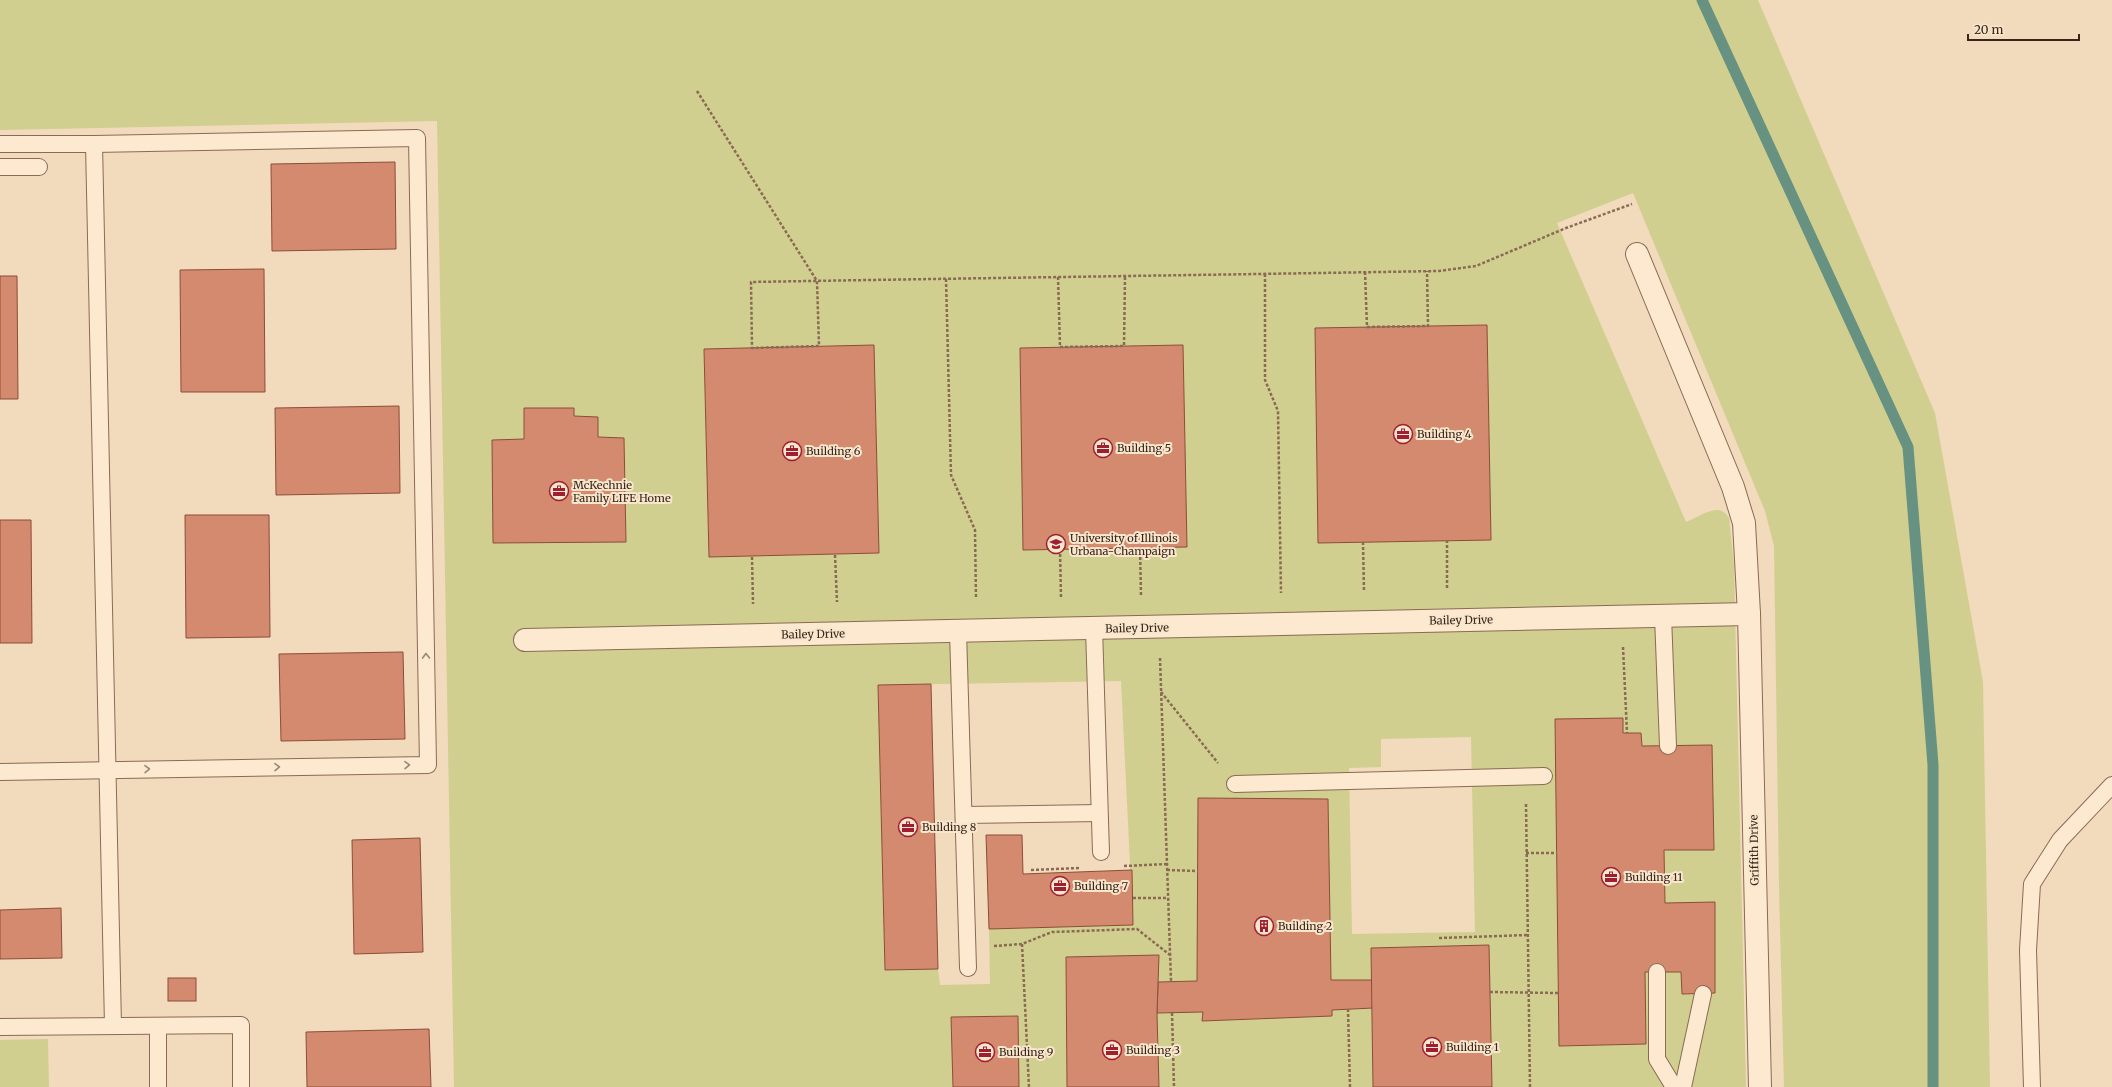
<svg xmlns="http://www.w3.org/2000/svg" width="2112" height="1087" font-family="Merriweather,serif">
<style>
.green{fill:#d0cf90;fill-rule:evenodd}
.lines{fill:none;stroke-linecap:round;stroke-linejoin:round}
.stream{stroke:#679181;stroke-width:11}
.building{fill:#d48a6f;stroke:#8c4d38}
.lane-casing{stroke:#8b6a54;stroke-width:18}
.street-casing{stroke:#8b6a54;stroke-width:24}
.path{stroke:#8b6a54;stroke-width:2.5;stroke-dasharray:3 2;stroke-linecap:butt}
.lane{stroke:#fce9d0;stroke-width:16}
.street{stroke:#fce9d0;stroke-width:22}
.oneway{stroke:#9a8775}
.labels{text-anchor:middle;stroke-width:4;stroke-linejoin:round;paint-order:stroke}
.poi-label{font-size:11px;fill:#39251a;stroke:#f8e6cd;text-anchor:start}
.street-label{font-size:11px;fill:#39251a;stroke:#f8e6cd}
</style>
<rect width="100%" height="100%" fill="#f2dabc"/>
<g class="green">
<path d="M0,0h1758l177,413 48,269 7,405h-206l-5,-200 -5,-341 -9,-35 -132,-318 -76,30 129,299c14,-5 33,-22 43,-4l5,47 12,522h-254l-3,-142 -118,3 1,32h-41l-3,-181 -131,182 -39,1 -92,-25 1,130h-613l-17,-966 -437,9zM1487,325l-168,217 -4,-214zM874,345l5,208 -170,4 -5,-207zM1183,345l3,202h-46l-120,-199zM1121,681l12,244 -144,4 1,55 -50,1 -2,-16 -53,1 -7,-285zM1623,718v15h18l1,13 70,-1 2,105h-50l1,53 50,-1v91l-33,1 -1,-22h-36l1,72 -87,2 -4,-327zM1471,737l4,195 -123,2 -3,-166 32,-1v-28z"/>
<polygon points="1373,1008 1373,1087 1159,1087 1157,1013 1203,1012 1203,1021 1332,1016 1332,1010"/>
<polygon points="48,1039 49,1087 0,1087 0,1040"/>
</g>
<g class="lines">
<polyline class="stream" points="1702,0 1908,447 1933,765 1933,1087"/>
</g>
<g class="building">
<polygon points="395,162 396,249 272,251 271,164"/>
<polygon points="264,269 265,392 181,392 180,270"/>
<polygon points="0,276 17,276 18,399 0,399"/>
<polygon points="1487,325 1491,540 1318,543 1315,328"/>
<polygon points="874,345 879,553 709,557 704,349"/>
<polygon points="1183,345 1187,547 1023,550 1020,348"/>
<polygon points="399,406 400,493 276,495 275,408"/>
<polygon points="524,408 574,408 574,416 598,417 598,437 624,438 626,542 493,543 492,440 524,439"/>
<polygon points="185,515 269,515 270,637 186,638"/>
<polygon points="0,520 31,520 32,643 0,643"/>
<polygon points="403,652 405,739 281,741 279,654"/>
<polygon points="931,684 938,969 885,970 878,685"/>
<polygon points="1623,718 1623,733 1641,733 1642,746 1712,745 1714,850 1664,850 1665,903 1715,902 1715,993 1682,994 1681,972 1645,972 1646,1044 1559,1046 1555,719"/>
<polygon points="1198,798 1328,799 1331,980 1372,980 1373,1008 1332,1010 1332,1016 1202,1021 1203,1012 1157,1013 1158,982 1197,981"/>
<polygon points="986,835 1022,835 1023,874 1132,870 1133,925 989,929"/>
<polygon points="420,838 423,952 354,954 352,840"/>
<polygon points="61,908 62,958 0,959 0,910"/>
<polygon points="1489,945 1492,1087 1373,1087 1371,948"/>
<polygon points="1159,955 1157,1013 1159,1087 1067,1087 1066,957"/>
<rect x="168" y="978" width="28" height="23"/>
<polygon points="1018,1016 1019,1087 953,1087 951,1017"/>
<polygon points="429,1029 431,1087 307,1087 306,1032"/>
</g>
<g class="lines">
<defs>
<g id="lane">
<polyline points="0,144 94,144 113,1026"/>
<polyline points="0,167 39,167"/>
<polyline points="1663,616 1668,746"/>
<polyline points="1094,628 1101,852"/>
<polyline points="958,631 968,968"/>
<polyline points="0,772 428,765 417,138 94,144"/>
<polyline points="1235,784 1544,776"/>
<polyline points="964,815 1099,813"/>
<polyline points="1657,972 1657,1059 1674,1087"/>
<polyline points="158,1026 158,1087"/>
<polyline points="0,1027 241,1025 241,1087"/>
<polyline points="1683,1087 1703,994"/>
<polyline points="2032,1087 2028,950 2032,884 2060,840 2112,785"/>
</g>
<g id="street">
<polyline points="1637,254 1733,487 1744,523 1749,614 1760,1087"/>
<polyline points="525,640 1749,614"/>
</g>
</defs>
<use href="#lane" class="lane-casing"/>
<use href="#street" class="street-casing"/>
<g class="path">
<path d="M697,91l120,190 2,65 -67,2 -1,-66c229,-4 459,-7 688,-11l37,-5 90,-38 66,-24"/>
<polyline points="1365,272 1367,327 1428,326 1427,271"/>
<polyline points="1265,274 1265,380 1278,411 1281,593"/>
<polyline points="1058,277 1060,347 1124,346 1125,276"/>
<polyline points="946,279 951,475 975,530 976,599"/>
<polyline points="1447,540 1447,589"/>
<polyline points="1363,542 1364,591"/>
<polyline points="1140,547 1141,596"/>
<polyline points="1060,549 1061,598"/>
<polyline points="835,555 837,602"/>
<polyline points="752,557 753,604"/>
<polyline points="1623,647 1627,733"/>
<polyline points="1160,658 1171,981"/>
<polyline points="1161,692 1218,763"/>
<polyline points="1526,804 1530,1087"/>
<polyline points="1526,853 1557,853"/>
<polyline points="1124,866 1167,864"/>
<polyline points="1031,870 1079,868"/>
<polyline points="1167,870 1198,871"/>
<polyline points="1133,898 1168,898"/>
<polyline points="1439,938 1528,935"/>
<polyline points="1022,944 1029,1087"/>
<polyline points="994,946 1022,944 1052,932 1137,929 1170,955"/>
<polyline points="1490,992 1558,993"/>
<polyline points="1348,1009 1350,1087"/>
<polyline points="1172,1013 1174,1087"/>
</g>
<use href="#lane" class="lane"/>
<use href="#street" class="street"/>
</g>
<defs><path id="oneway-chevron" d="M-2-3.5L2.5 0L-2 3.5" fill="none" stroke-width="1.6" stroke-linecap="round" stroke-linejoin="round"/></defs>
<g class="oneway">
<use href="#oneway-chevron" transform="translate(426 656) rotate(-91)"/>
<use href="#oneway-chevron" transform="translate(407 765) rotate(-1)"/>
<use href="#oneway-chevron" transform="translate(277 767) rotate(-1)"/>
<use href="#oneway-chevron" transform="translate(147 769) rotate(-1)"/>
</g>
<defs>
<symbol id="office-ring" viewBox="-11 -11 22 22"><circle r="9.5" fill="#f8e6cd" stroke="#9f1f32" stroke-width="1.5"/><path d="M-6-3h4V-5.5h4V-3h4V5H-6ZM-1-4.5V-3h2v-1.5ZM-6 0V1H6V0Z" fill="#9f1f32"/></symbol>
<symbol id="university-ring" viewBox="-11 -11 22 22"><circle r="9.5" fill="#f8e6cd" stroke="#9f1f32" stroke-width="1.5"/><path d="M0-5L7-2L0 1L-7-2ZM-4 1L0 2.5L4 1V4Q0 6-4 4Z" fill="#9f1f32"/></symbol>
<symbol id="building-ring" viewBox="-11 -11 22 22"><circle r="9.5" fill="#f8e6cd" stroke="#9f1f32" stroke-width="1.5"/><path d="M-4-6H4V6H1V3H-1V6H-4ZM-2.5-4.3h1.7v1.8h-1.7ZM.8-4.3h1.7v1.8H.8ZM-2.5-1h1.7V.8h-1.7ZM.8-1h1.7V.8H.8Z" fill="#9f1f32"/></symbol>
</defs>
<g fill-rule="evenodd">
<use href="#office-ring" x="1392" y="423" width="22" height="22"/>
<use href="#office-ring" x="1092" y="437" width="22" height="22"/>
<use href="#office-ring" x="781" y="440" width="22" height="22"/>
<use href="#office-ring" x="548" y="480" width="22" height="22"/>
<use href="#university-ring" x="1045" y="533" width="22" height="22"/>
<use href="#office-ring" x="897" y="816" width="22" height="22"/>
<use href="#office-ring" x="1600" y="866" width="22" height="22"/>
<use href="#office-ring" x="1049" y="875" width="22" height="22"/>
<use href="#building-ring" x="1253" y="915" width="22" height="22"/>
<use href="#office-ring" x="1421" y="1036" width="22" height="22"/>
<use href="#office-ring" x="1101" y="1039" width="22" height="22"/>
<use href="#office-ring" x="974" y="1041" width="22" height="22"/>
</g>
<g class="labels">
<g class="poi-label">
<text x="1417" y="438">Building 4</text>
<text x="1117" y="452">Building 5</text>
<text x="806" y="455">Building 6</text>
<text x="573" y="489">McKechnie<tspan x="573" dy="13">Family LIFE Home</tspan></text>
<text x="1070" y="542">University of Illinois<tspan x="1070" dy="13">Urbana-Champaign</tspan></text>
<text x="922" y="831">Building 8</text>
<text x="1625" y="881">Building 11</text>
<text x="1074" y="890">Building 7</text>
<text x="1278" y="930">Building 2</text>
<text x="1446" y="1051">Building 1</text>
<text x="1126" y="1054">Building 3</text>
<text x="999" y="1056">Building 9</text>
</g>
<g class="street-label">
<text transform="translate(1461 620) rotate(-1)" y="4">Bailey Drive</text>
<text transform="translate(1137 628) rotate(-1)" y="4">Bailey Drive</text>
<text transform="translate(813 634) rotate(-1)" y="4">Bailey Drive</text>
<text transform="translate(1754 850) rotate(-91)" y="4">Griffith Drive</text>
</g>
</g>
<path d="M1968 34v6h111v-6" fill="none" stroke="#39251a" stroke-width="2"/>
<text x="1974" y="34" font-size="12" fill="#39251a" stroke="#f8e6cd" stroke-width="3" paint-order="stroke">20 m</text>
</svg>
